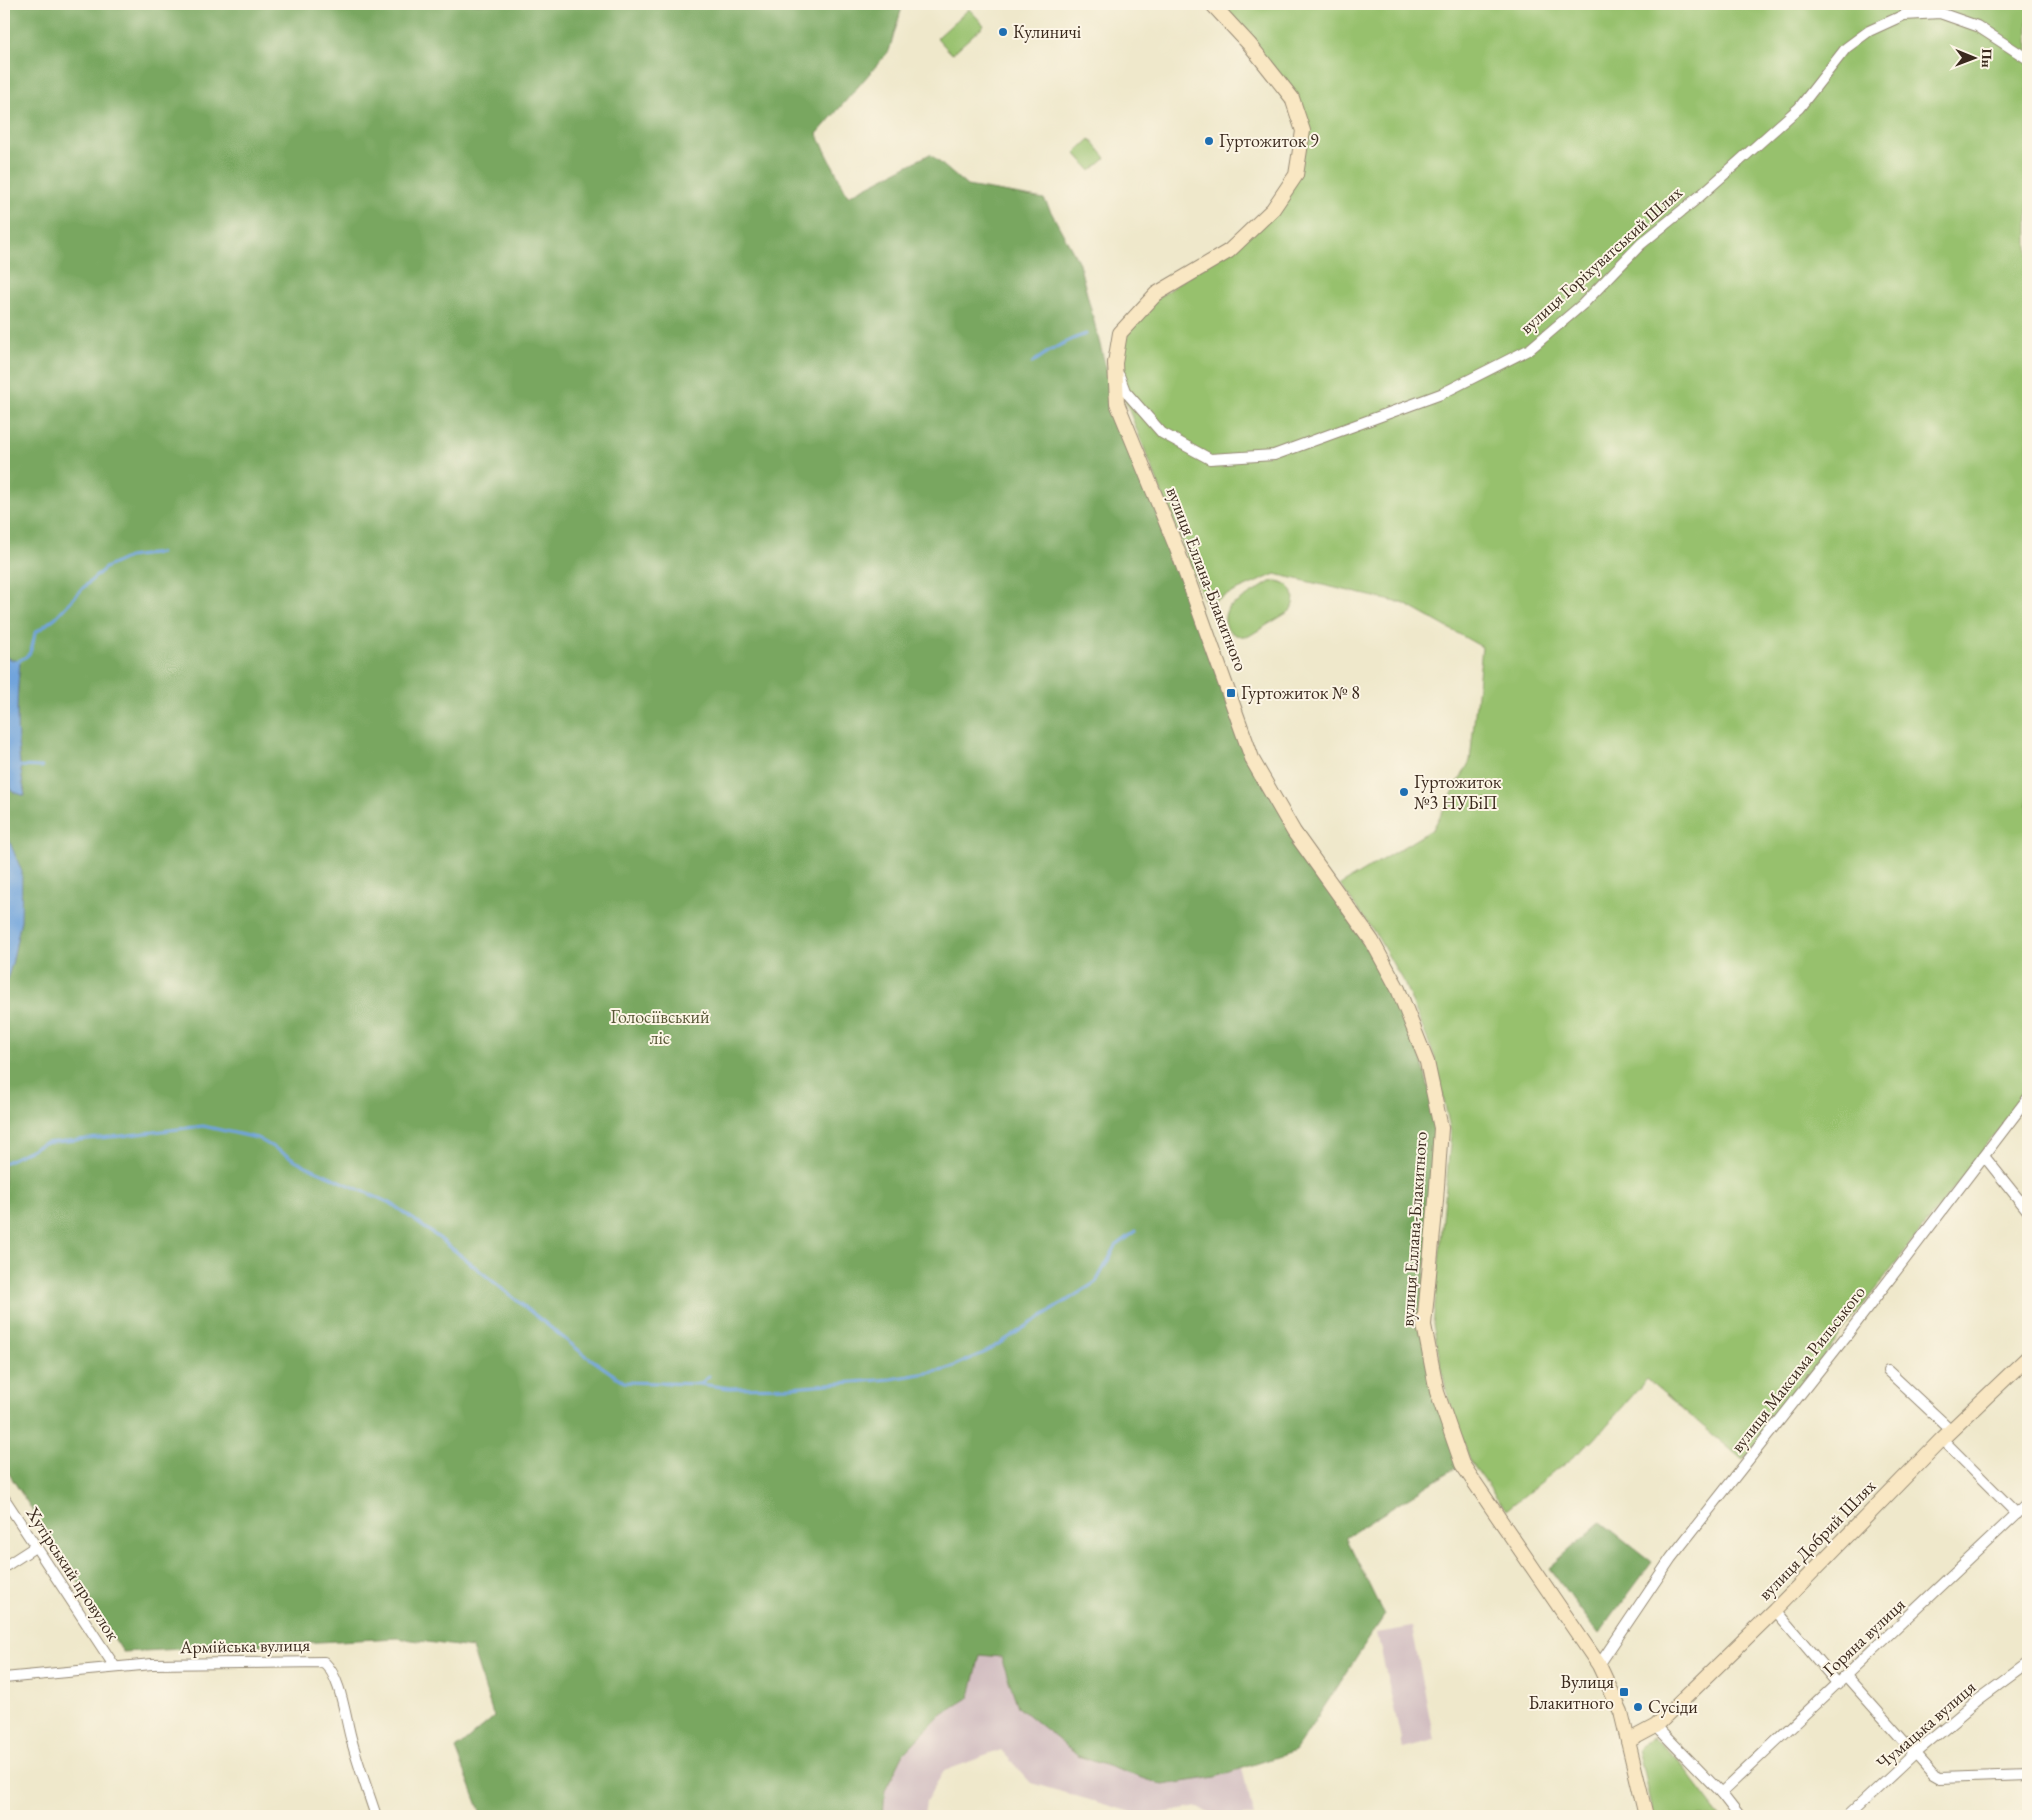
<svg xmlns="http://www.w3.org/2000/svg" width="2032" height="1820" font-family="'EB Garamond',serif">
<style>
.industrial{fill:#d2bec1}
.green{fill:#97c16d;stroke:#697646}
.forest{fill:#79a760;stroke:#5a683f}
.water{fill:#71a4dc;stroke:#56677d}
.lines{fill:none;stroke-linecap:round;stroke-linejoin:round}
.stream{stroke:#71a4dc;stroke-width:3}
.street-casing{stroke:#958974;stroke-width:12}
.secondary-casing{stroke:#958974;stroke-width:16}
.street{stroke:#fff;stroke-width:10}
.secondary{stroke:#f9e7c3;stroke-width:14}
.poi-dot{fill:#1f6fb2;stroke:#fcf5e5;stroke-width:2}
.labels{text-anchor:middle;stroke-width:4;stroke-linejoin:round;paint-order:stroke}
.poi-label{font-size:18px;fill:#3b2a1e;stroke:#fcf5e5;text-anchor:start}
.street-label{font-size:18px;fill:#3b2a1e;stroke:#fcf5e5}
.park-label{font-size:18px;fill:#575736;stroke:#fcf5e5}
</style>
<rect width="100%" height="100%" fill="#fcf5e5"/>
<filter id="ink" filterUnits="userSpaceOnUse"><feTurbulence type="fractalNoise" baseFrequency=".02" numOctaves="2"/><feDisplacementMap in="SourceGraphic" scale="10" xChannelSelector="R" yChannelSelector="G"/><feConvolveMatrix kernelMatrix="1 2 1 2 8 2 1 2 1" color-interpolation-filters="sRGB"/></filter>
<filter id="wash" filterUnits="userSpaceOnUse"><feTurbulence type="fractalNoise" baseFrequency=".0096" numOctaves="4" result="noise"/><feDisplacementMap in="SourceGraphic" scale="20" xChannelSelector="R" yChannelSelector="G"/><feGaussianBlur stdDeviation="1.12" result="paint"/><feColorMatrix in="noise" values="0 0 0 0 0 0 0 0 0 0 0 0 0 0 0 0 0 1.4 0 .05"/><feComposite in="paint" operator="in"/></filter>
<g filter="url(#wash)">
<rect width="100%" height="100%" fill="#efe8cb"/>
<g class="industrial">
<polygon points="1412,1627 1434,1740 1403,1748 1377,1633"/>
<polygon points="980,1655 1001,1657 1018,1707 1216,1777 1242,1769 1254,1816 1213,1816 1198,1807 1145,1816 1031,1783 1001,1750 944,1771 926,1801 924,1816 883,1816 885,1791 904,1753 941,1715 970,1697"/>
</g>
<g class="green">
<polygon points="1219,4 2028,4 2028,1092 1743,1460 1647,1379 1593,1441 1506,1510 1470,1461 1446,1390 1433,1325 1451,1133 1435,1058 1405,985 1377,936 1340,885 1433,829 1470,761 1482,647 1405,604 1275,574 1206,604 1119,385 1123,335 1158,298 1276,212 1307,132"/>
<polygon points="969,9 984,25 952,54 937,38"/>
<polygon points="1090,139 1106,158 1091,171 1075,153"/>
<path d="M1278,581c15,4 20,16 12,30l-41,25c-19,3 -30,-12 -21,-28l42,-26z"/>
<polygon points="1653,1737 1678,1760 1721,1816 1653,1816 1638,1748"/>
</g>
<g class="forest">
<path d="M4,4h899l-14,47 -72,83 31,62 82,-42 37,32 77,13 35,64 36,140 135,359 146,228 27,74 15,64 -17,197 39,140 -114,72 38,79 -89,135 -79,26 -53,8 -85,-29 -60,-49 -17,-50 -21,-2 -10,42 -29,18 -37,38 -19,38 -2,25h-401l-26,-67 38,-32 -22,-69 -75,-10 -274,14 -119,-186v-478l8,-24 9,-44 -12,-80 -5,-5v-58l6,3 1,11 14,4c-9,-47 -10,-85 -5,-133l-16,-5z"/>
<polygon points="1601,1522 1652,1562 1599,1634 1549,1568"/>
</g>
<g class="water">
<path d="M4,657l16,5c-5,48 -4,86 5,134l-14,-5 -1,-11 -6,-3z"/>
<polygon points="4,835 9,840 22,872 21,920 12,964 4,988"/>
</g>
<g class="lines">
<g class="stream">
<path d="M1032,363c16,-12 35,-23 54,-29"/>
<path d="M14,663c19,-8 17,-11 21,-30l21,-16 27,-29 22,-20 23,-11 32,-4"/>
<polyline points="17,766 42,767"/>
<polyline points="4,1163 44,1143 121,1136 203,1126 257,1138 304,1165 392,1204 439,1238 581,1352 624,1382 700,1384 729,1388 791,1387 891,1379 945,1370 986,1352 1096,1282 1116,1246 1136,1231"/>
<polyline points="700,1384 709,1376"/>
</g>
</g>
</g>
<g filter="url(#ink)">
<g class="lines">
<defs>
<g id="street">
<polyline points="1119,375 1125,391 1162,433 1210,459 1274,455 1441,394 1530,349 1583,304 1641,244 1700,196 1799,108 1846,48 1869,31 1904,15 1940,13 1977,26 2028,59"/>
<polyline points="1984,1156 2028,1211"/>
<polyline points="1888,1371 1951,1430"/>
<polyline points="1942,1439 2017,1514"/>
<polyline points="4,1498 115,1667"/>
<polyline points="4,1567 35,1547"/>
<polyline points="1775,1610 1838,1684"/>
<polyline points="1599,1665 1671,1558 1847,1335 2028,1098"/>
<polyline points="1846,1676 1933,1774 1940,1778 2028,1775"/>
<path d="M4,1678l148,-14 172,-2c18,17 21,57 28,80 7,25 16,50 24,74"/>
<polyline points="1656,1726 1721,1793 1739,1816"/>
<polyline points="1721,1793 2028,1503"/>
<polyline points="1848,1816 1914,1754 1978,1700 2028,1663"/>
</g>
<g id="secondary">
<polyline points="1212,4 1250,45 1292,98 1303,131 1296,175 1273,209 1229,251 1156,294 1120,333 1115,363 1117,403 1177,549 1253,761 1294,832 1372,941 1398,989 1427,1062 1441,1128 1436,1201 1424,1325 1437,1392 1462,1464 1599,1665 1621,1712 1646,1816"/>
<polyline points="1628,1741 1656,1726 1775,1610 1942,1439 2028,1357"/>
</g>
</defs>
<use href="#street" class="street-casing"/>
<use href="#secondary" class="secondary-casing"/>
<use href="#street" class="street"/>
<use href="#secondary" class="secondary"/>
</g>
</g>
<g class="poi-dot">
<circle cx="1003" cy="32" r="5"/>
<circle cx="1209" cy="141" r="5"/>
<rect x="1226" y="688" width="10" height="10" rx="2.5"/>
<circle cx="1404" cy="792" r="5"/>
<rect x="1619" y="1687" width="10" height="10" rx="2.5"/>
<circle cx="1638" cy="1707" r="5"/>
</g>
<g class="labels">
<g class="poi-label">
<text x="1013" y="38">Кулиничі</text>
<text x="1219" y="147">Гуртожиток 9</text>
<text x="1241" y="699">Гуртожиток № 8</text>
<text x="1414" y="788">Гуртожиток<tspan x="1414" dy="21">№3 НУБіП</tspan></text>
<text x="1614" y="1688" text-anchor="end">Вулиця<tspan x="1614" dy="21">Блакитного</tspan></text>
<text x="1648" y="1713">Сусіди</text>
</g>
<g class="street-label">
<text transform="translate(1601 260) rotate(-42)" y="6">вулиця Горіхуватський Шлях</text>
<text transform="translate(1207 579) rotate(69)" y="6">вулиця Еллана-Блакитного</text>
<text transform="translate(1414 1229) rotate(-86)" y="6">вулиця Еллана-Блакитного</text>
<text transform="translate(1798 1369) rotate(-52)" y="6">вулиця Максима Рильського</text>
<text transform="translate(1817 1540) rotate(-46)" y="6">вулиця Добрий Шлях</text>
<text transform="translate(73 1574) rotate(57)" y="6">Хутірський провулок</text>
<text transform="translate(1864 1637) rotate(-43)" y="6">Горяна вулиця</text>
<text transform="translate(245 1646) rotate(-1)" y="6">Армійська вулиця</text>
<text transform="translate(1926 1725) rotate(-41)" y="6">Чумацька вулиця</text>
</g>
<g class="park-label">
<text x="660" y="1023">Голосіївський<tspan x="660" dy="21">ліс</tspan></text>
</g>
</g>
<rect width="2032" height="1820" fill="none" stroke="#fcf5e5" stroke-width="20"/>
<g transform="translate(1974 58) rotate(91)" stroke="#fcf5e5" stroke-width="4" paint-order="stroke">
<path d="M0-4L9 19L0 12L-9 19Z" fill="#3b2a1e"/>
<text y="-8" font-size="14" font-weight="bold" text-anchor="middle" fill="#3b2a1e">Пн</text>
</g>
</svg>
